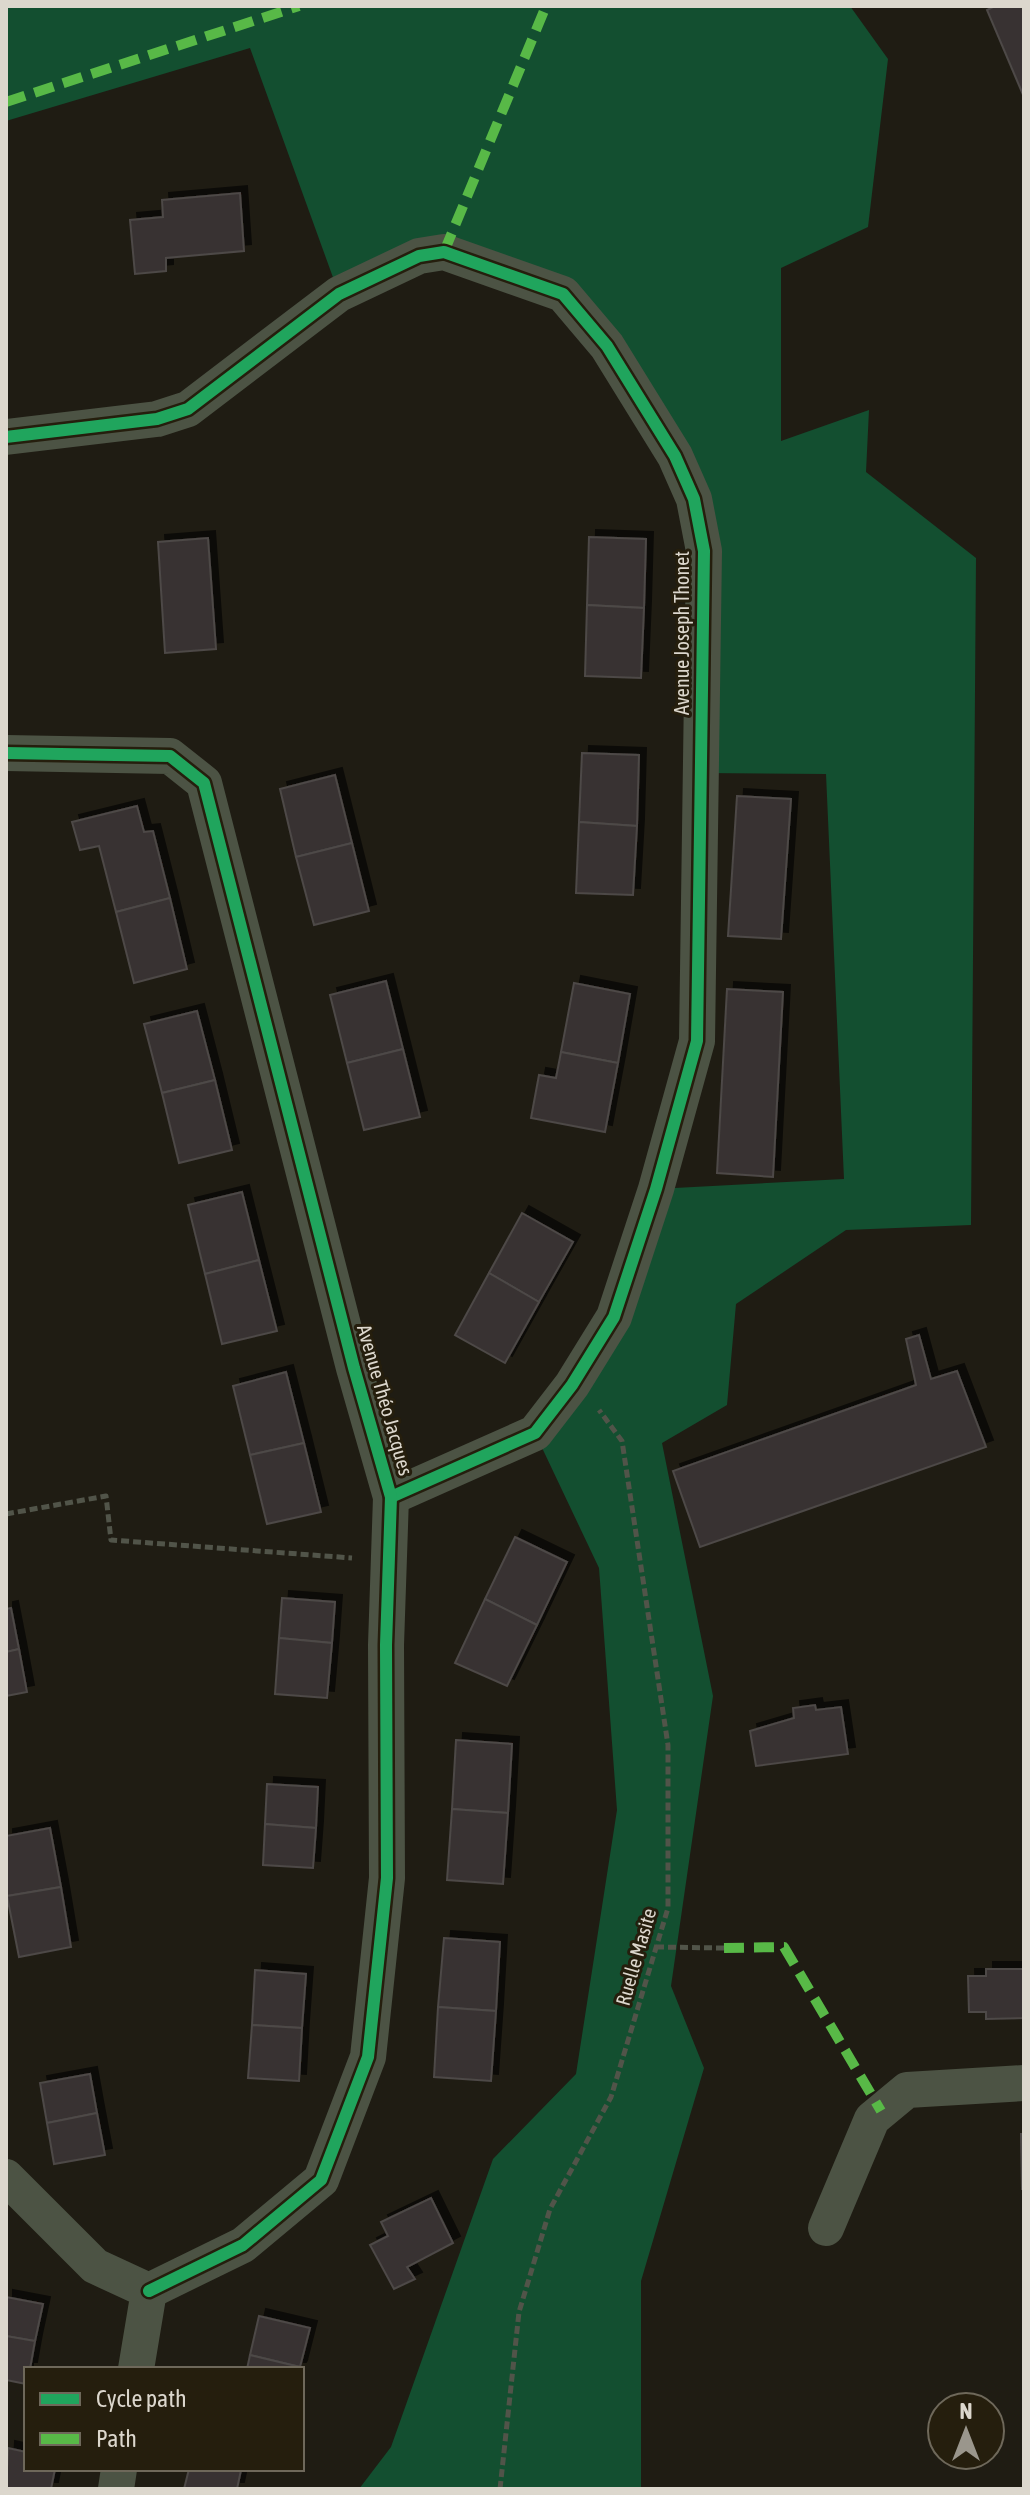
<svg xmlns="http://www.w3.org/2000/svg" width="1030" height="2495" font-family="'Asap Condensed',sans-serif">
<style>
.forest{fill:#134f30}
.building{fill:#383332;stroke:#4d4847;stroke-width:2;filter:url(#shadow)}
.lines{fill:none;stroke-linecap:round;stroke-linejoin:round}
.path{stroke:#515449;stroke-width:5;stroke-dasharray:8 4;stroke-linecap:butt}
.street{stroke:#4c5344;stroke-width:36}
.quiet{stroke:#58b947;stroke-width:10;stroke-dasharray:20 10;stroke-linecap:butt}
.cycleway-casing{stroke:#251e0d;stroke-width:17}
.cycleway{stroke:#20a55d;stroke-width:12}
.labels{text-anchor:middle;stroke-width:6;stroke-linejoin:round;paint-order:stroke}
.street-label{font-size:20px;fill:#dcd7cd;stroke:#251e0d}
</style>
<defs>
<filter id="shadow"><feDropShadow dx="7" dy="-7" stdDeviation="0" flood-color="#0009"/></filter>
</defs>
<rect width="100%" height="100%" fill="#1f1c13"/>
<polygon class="forest" points="6,6 850,6 888,59 868,227 781,268 781,441 869,410 866,472 976,558 971,1225 846,1230 736,1304 727,1405 662,1443 713,1696 671,1986 704,2068 641,2281 641,2489 359,2489 391,2447 493,2159 576,2074 617,1810 599,1568 535,1433 572,1385 656,1189 844,1179 826,774 702,773 694,499 563,294 444,252 339,294 250,48 6,121"/>
<g class="building">
<polygon points="995,6 1024,6 1024,97 987,10"/>
<polygon points="240,193 244,251 166,258 166,271 135,274 130,220 163,217 162,200"/>
<polygon points="589,537 646,539 644,608 587,605"/>
<polygon points="208,538 216,649 165,653 158,542"/>
<polygon points="587,605 644,608 641,678 585,676"/>
<polygon points="582,753 639,755 637,826 579,822"/>
<polygon points="335,775 352,843 296,857 280,789"/>
<polygon points="737,796 791,799 781,939 728,936"/>
<polygon points="137,806 144,832 153,831 170,898 116,912 99,846 80,850 72,822"/>
<polygon points="579,822 637,826 633,895 576,893"/>
<polygon points="352,843 369,911 314,925 296,857"/>
<polygon points="170,898 187,969 134,983 116,912"/>
<polygon points="386,981 403,1049 347,1063 330,995"/>
<polygon points="574,983 630,994 618,1063 561,1052"/>
<polygon points="727,989 783,992 773,1177 717,1173"/>
<polygon points="197,1011 215,1080 162,1093 144,1024"/>
<polygon points="403,1049 420,1117 364,1130 347,1063"/>
<polygon points="561,1052 618,1063 605,1132 531,1118 539,1075 556,1078"/>
<polygon points="215,1080 232,1150 179,1163 162,1093"/>
<polygon points="242,1192 259,1260 205,1274 188,1205"/>
<polygon points="522,1213 573,1242 539,1302 489,1273"/>
<polygon points="259,1260 277,1331 222,1344 205,1274"/>
<polygon points="489,1273 539,1302 505,1363 455,1335"/>
<polygon points="919,1335 931,1379 957,1371 986,1447 700,1547 673,1471 916,1385 906,1339"/>
<polygon points="286,1372 304,1443 250,1455 233,1386"/>
<polygon points="304,1443 321,1512 267,1524 250,1455"/>
<polygon points="515,1537 567,1562 537,1625 485,1599"/>
<polygon points="282,1598 335,1602 332,1643 279,1638"/>
<polygon points="485,1599 537,1625 507,1686 455,1663"/>
<polygon points="11,1608 19,1649 6,1652 6,1609"/>
<polygon points="279,1638 332,1643 327,1698 275,1694"/>
<polygon points="19,1649 27,1692 6,1696 6,1652"/>
<polygon points="815,1705 816,1710 841,1707 848,1754 756,1766 750,1731 794,1718 793,1708"/>
<polygon points="456,1740 512,1744 508,1813 452,1809"/>
<polygon points="267,1784 318,1787 316,1828 265,1824"/>
<polygon points="452,1809 508,1813 503,1884 447,1880"/>
<polygon points="265,1824 316,1828 313,1868 263,1865"/>
<polygon points="50,1828 61,1887 7,1896 6,1836"/>
<polygon points="61,1887 71,1947 19,1957 7,1896"/>
<polygon points="444,1938 500,1942 496,2011 438,2007"/>
<polygon points="986,1969 1024,1969 1024,2018 986,2019 986,2012 969,2012 968,1976 986,1976"/>
<polygon points="255,1970 306,1974 302,2028 252,2025"/>
<polygon points="438,2007 496,2011 491,2081 434,2077"/>
<polygon points="252,2025 302,2028 299,2081 248,2078"/>
<polygon points="90,2074 97,2113 47,2123 40,2083"/>
<polygon points="97,2113 105,2155 54,2164 47,2123"/>
<polygon points="1021,2134 1024,2134 1024,2189 1022,2189"/>
<polygon points="431,2198 453,2243 407,2267 415,2279 394,2289 370,2245 388,2236 381,2222"/>
<polygon points="6,2297 43,2304 35,2341 6,2336"/>
<polygon points="259,2316 310,2328 300,2367 250,2355"/>
<polygon points="6,2336 35,2341 30,2369 26,2369 26,2384 6,2380"/>
<polygon points="250,2355 300,2367 299,2369 247,2369"/>
<polygon points="8,2448 26,2452 26,2469 55,2469 51,2489 6,2489"/>
<polygon points="189,2469 237,2469 241,2470 237,2489 184,2489"/>
</g>
<g class="lines">
<g class="path">
<polyline points="6,1514 106,1496 111,1540 352,1558"/>
<polyline points="656,1947 724,1948"/>
<polyline points="500,2489 519,2312 550,2209 611,2097 668,1908 668,1745 622,1441 599,1410"/>
</g>
<g class="street">
<polyline points="6,437 157,419 188,409 339,294 419,256 444,252 563,294 607,346 675,456 694,499 704,551 697,1041 656,1189 614,1317 572,1385 535,1433 391,1497"/>
<polyline points="6,753 170,756 204,783 354,1368 391,1497 386,1645 387,1878 368,2057 321,2180 243,2245 149,2291"/>
<polyline points="6,2177 95,2266 149,2291 136,2369"/>
<polyline points="826,2228 872,2119 907,2090 1024,2083"/>
<polyline points="116,2489 119,2469"/>
</g>
<g class="quiet">
<polyline points="6,102 299,6"/>
<polyline points="444,252 546,6"/>
<polyline points="724,1948 784,1947 881,2111"/>
</g>
<defs>
<g id="cycleway">
<polyline points="6,437 157,419 188,409 339,294 419,256 444,252 563,294 607,346 675,456 694,499 704,551 697,1041 656,1189 614,1317 572,1385 535,1433 391,1497"/>
<polyline points="6,753 170,756 204,783 354,1368 391,1497 386,1645 387,1878 368,2057 321,2180 243,2245 149,2291"/>
</g>
</defs>
<use href="#cycleway" class="cycleway-casing"/>
<use href="#cycleway" class="cycleway"/>
</g>
<g class="labels">
<g class="street-label">
<text transform="translate(682 633) rotate(-90)" y="7">Avenue Joseph Thonet</text>
<text transform="translate(385 1400) rotate(74)" y="7">Avenue Théo Jacques</text>
<text transform="translate(636 1957) rotate(-74)" y="7">Ruelle Masite</text>
</g>
</g>
<rect width="1030" height="2495" fill="none" stroke="#dcd7cd" stroke-width="16"/>
<rect x="24" y="2367" width="280" height="104" fill="#251e0d" stroke="#6e685a" stroke-width="2"/>
<rect x="40" y="2393" width="40" height="12" fill="#20a55d" stroke="#6e685a" stroke-width="2"/>
<text x="96" y="2407" font-size="24" fill="#dcd7cd">Cycle path</text>
<rect x="40" y="2433" width="40" height="12" fill="#58b947" stroke="#6e685a" stroke-width="2"/>
<text x="96" y="2447" font-size="24" fill="#dcd7cd">Path</text>
<g transform="translate(966 2431)"><circle r="38" fill="#251e0d" stroke="#6e685a" stroke-width="2"/>
<path d="M0-6L14 30L0 20L-14 30Z" fill="#9a968c"/>
<text y="-12" font-size="22" font-weight="bold" text-anchor="middle" fill="#dcd7cd">N</text>
</g>
</svg>
